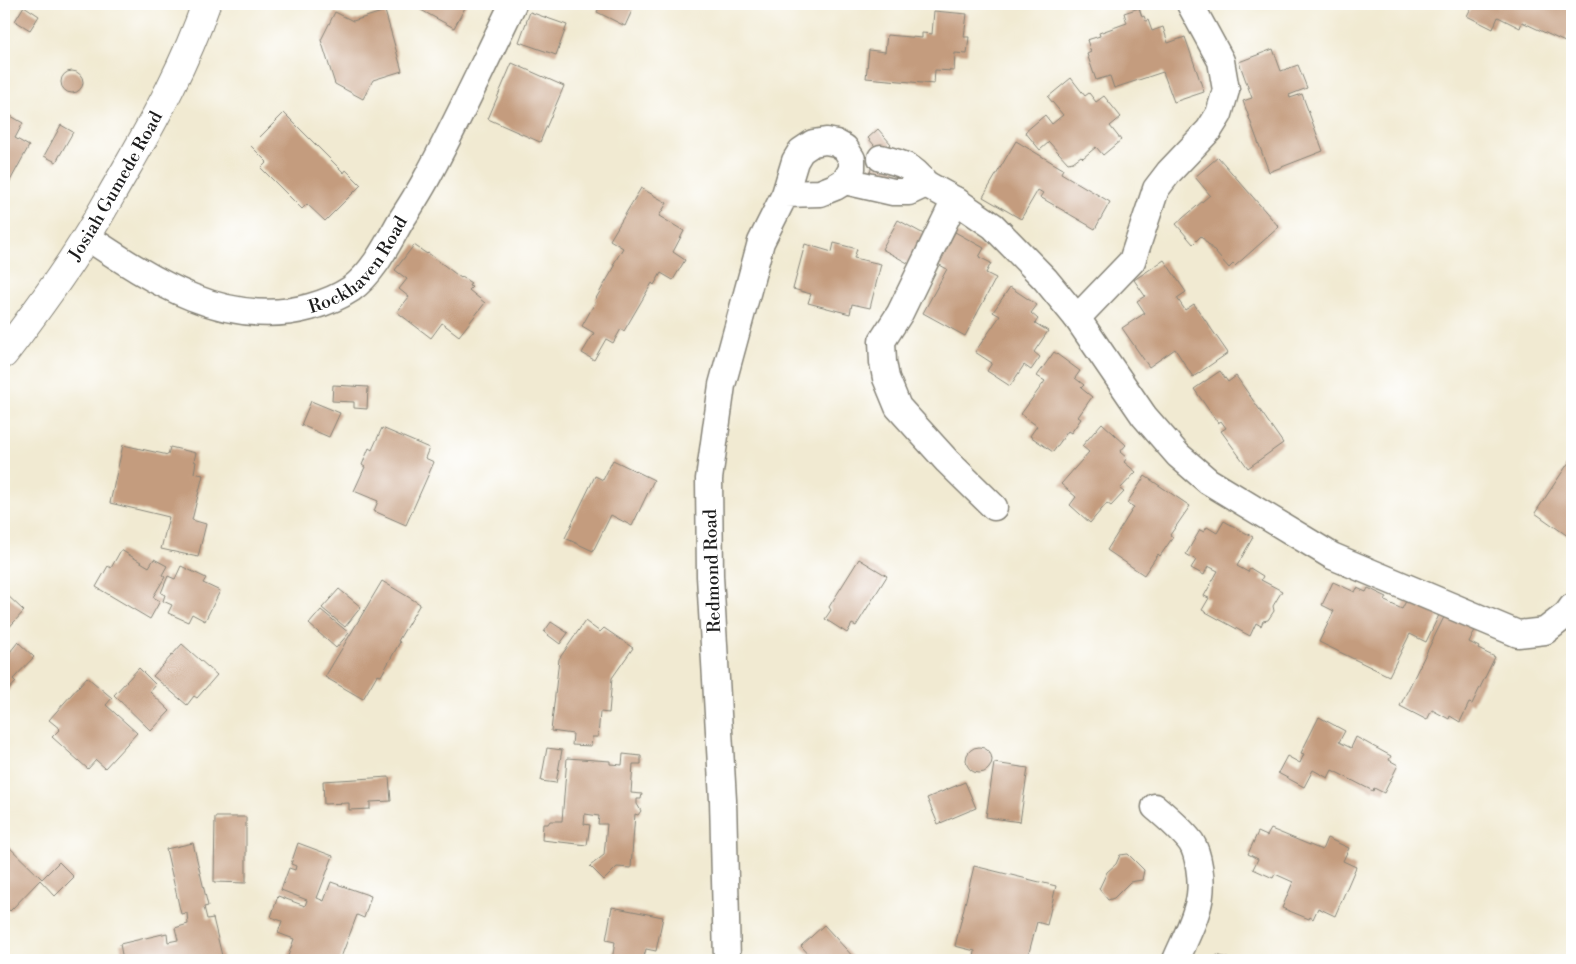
<svg xmlns="http://www.w3.org/2000/svg" width="1576" height="964" font-family="'Libre Bodoni',serif">
<style>
.building{fill:#c49c7e}
.lines{fill:none;stroke-linecap:round;stroke-linejoin:round}
.minor-casing{stroke:#868377;stroke-width:29}
.major-casing{stroke:#868377;stroke-width:30}
.minor{stroke:#fff;stroke-width:26}
.major{stroke:#fff;stroke-width:28}
.labels{text-anchor:middle;stroke-width:4;stroke-linejoin:round;paint-order:stroke}
.street-label{font-size:18px;fill:#1c1c1c;stroke:#fff}
</style>
<rect width="100%" height="100%" fill="#fff"/>
<filter id="ink" filterUnits="userSpaceOnUse"><feTurbulence type="fractalNoise" baseFrequency=".02" numOctaves="2"/><feDisplacementMap in="SourceGraphic" scale="10" xChannelSelector="R" yChannelSelector="G"/><feConvolveMatrix kernelMatrix="1 2 1 2 8 2 1 2 1" color-interpolation-filters="sRGB"/></filter>
<filter id="wash" filterUnits="userSpaceOnUse"><feTurbulence type="fractalNoise" baseFrequency=".0096" numOctaves="4" result="noise"/><feDisplacementMap in="SourceGraphic" scale="20" xChannelSelector="R" yChannelSelector="G"/><feGaussianBlur stdDeviation="1.12" result="paint"/><feColorMatrix in="noise" values="0 0 0 0 0 0 0 0 0 0 0 0 0 0 0 0 0 1.4 0 .05"/><feComposite in="paint" operator="in"/></filter>
<g filter="url(#wash)">
<rect width="100%" height="100%" fill="#f1ead2"/>
<g id="blocks">
<g class="building">
<polygon points="410,4 467,4 454,28"/>
<polygon points="601,4 635,4 625,26 597,12"/>
<polygon points="1473,4 1492,4 1499,7 1501,4 1572,4 1572,32 1570,31 1565,42 1522,22 1520,28 1498,17 1493,29 1467,16"/>
<polygon points="24,6 39,16 30,30 15,21"/>
<polygon points="1139,8 1142,17 1144,16 1146,21 1148,20 1152,31 1163,27 1168,43 1185,37 1204,92 1174,102 1163,72 1114,88 1110,76 1096,80 1087,54 1091,52 1087,40 1100,36 1099,33 1127,23 1124,13"/>
<polygon points="385,11 402,71 373,80 363,99 335,84 321,40 335,12 353,21"/>
<polygon points="934,11 967,14 964,37 969,37 967,54 955,53 954,71 935,70 934,84 866,78 869,50 885,52 887,35 922,38 922,33 932,34"/>
<polygon points="530,12 567,25 556,55 519,42"/>
<polygon points="1273,49 1281,71 1298,65 1307,88 1289,95 1290,98 1302,94 1323,151 1269,172 1243,101 1252,98 1239,62"/>
<polygon points="512,63 564,86 540,142 488,119"/>
<circle cx="72" cy="82" r="11"/>
<polygon points="1071,78 1085,96 1089,93 1096,102 1104,96 1121,117 1110,126 1121,140 1103,155 1096,147 1083,158 1081,156 1073,162 1068,163 1049,142 1040,150 1025,132 1045,115 1052,124 1063,115 1048,97"/>
<polygon points="4,112 23,123 15,138 29,146 4,192"/>
<polygon points="284,113 344,173 346,170 361,185 325,221 307,204 302,209 261,168 267,162 251,146"/>
<polygon points="61,125 73,132 56,162 44,156"/>
<polygon points="878,129 891,144 881,153 868,138"/>
<polygon points="1016,141 1063,169 1061,173 1110,202 1095,229 1040,197 1043,193 1038,190 1021,219 983,197"/>
<polygon points="1218,157 1279,227 1235,266 1233,264 1229,268 1201,236 1193,244 1176,224 1210,195 1195,177"/>
<polygon points="872,164 897,169 894,184 869,178"/>
<polygon points="641,188 667,203 659,216 684,231 673,252 685,260 673,280 661,273 654,285 652,283 624,331 621,329 613,343 606,339 594,360 582,353 594,333 582,326 596,301 595,300 615,266 613,265 623,248 610,240"/>
<polygon points="898,220 931,238 915,267 882,249"/>
<polygon points="955,232 984,248 979,257 991,263 986,273 996,278 965,336 923,313 947,269 938,264"/>
<polygon points="834,243 857,249 854,258 881,264 870,308 852,304 850,314 808,303 811,294 793,289 805,244 832,252"/>
<polygon points="414,245 427,254 428,253 461,278 462,277 471,283 469,286 472,287 469,290 485,303 459,336 442,323 431,338 397,312 409,297 399,289 407,279 395,270"/>
<polygon points="1164,260 1186,292 1177,298 1185,310 1194,304 1228,353 1193,377 1175,349 1149,367 1122,328 1145,313 1137,301 1145,296 1134,280"/>
<polygon points="1010,287 1037,305 1031,313 1038,319 1035,323 1048,331 1034,352 1040,357 1031,370 1024,365 1010,386 987,371 992,363 975,352 1000,316 993,312"/>
<polygon points="1054,352 1080,371 1075,378 1084,385 1081,388 1092,397 1078,417 1081,419 1071,433 1068,431 1053,452 1030,436 1037,426 1021,414 1045,381 1037,376"/>
<polygon points="1220,371 1228,382 1236,376 1283,443 1248,468 1221,431 1226,428 1221,421 1218,423 1194,389"/>
<polygon points="333,385 368,387 367,409 354,408 354,402 332,401"/>
<polygon points="311,401 340,413 329,437 301,425"/>
<polygon points="1102,423 1126,445 1120,452 1127,458 1124,462 1136,472 1120,489 1124,492 1111,506 1107,503 1090,523 1070,505 1076,497 1061,484 1089,452 1082,446"/>
<polygon points="382,428 429,448 425,458 434,462 406,525 374,511 378,501 354,491 365,467 362,465 369,448 372,450"/>
<polygon points="123,445 168,455 170,447 196,453 194,461 196,462 194,473 203,475 192,520 206,524 198,557 161,549 169,517 110,503"/>
<polygon points="1571,459 1572,460 1572,539 1535,513"/>
<polygon points="613,460 654,480 632,526 611,515 593,551 565,538 595,476 603,480"/>
<polygon points="1145,476 1190,506 1170,535 1173,537 1160,556 1158,554 1144,575 1107,550 1134,507 1127,503"/>
<polygon points="1224,521 1253,537 1237,566 1248,572 1250,568 1263,576 1261,580 1282,591 1273,606 1274,611 1268,620 1263,621 1261,626 1256,623 1250,636 1202,610 1209,598 1204,596 1218,571 1208,566 1204,575 1191,568 1196,560 1186,554 1200,530 1204,532 1207,527 1217,533"/>
<polygon points="121,550 149,567 154,559 167,566 162,575 165,577 153,597 160,601 150,619 96,587 108,566 111,568"/>
<polygon points="859,559 887,576 856,626 852,624 847,633 825,619 831,610 829,607"/>
<polygon points="181,566 206,578 203,583 220,591 205,621 192,614 188,622 168,613 172,605 163,601 165,595 161,593 168,576 175,579"/>
<polygon points="382,581 420,604 398,641 400,642 381,676 377,675 363,699 325,677"/>
<polygon points="1333,582 1355,592 1357,588 1366,592 1368,588 1387,597 1385,601 1402,609 1407,599 1439,615 1426,642 1410,634 1389,676 1319,642 1334,611 1322,605"/>
<polygon points="339,589 361,607 345,627 322,608"/>
<polygon points="4,592 24,611 4,633"/>
<polygon points="321,610 349,633 336,648 309,624"/>
<polygon points="1447,611 1477,626 1469,642 1479,647 1478,649 1495,657 1472,704 1469,703 1460,722 1450,716 1449,719 1432,710 1427,720 1400,706"/>
<polygon points="585,621 600,632 604,628 633,648 612,678 609,713 600,712 598,737 592,737 591,746 572,745 573,734 551,731 559,659"/>
<polygon points="551,622 568,633 560,644 544,632"/>
<polygon points="18,642 34,657 13,679 16,682 4,695 4,646 10,652"/>
<polygon points="182,644 217,675 197,698 194,696 187,705 153,676"/>
<polygon points="139,668 156,685 150,692 170,711 151,731 114,695"/>
<polygon points="87,677 112,698 106,705 137,733 105,768 96,760 88,769 52,737 60,729 49,720"/>
<polygon points="1319,717 1345,731 1339,742 1351,748 1356,737 1391,756 1389,760 1398,765 1384,793 1374,788 1373,791 1332,770 1328,778 1313,770 1304,787 1278,773 1287,756 1300,763 1304,754 1301,753"/>
<circle cx="979" cy="760" r="13"/>
<polygon points="547,748 562,750 556,783 541,781"/>
<polygon points="623,754 641,756 641,764 633,764 631,793 642,794 641,799 637,799 637,804 641,811 638,815 635,814 631,868 617,867 604,880 590,866 604,855 607,824 598,824 599,816 585,814 584,824 590,825 587,845 542,840 543,824 548,824 550,821 562,821 567,758 610,761 610,764 622,765"/>
<polygon points="994,763 1028,768 1020,822 986,817"/>
<polygon points="389,777 391,801 370,802 370,809 349,810 349,803 324,804 323,781"/>
<polygon points="965,782 976,808 938,824 927,798"/>
<polygon points="4,800 9,805 4,810"/>
<polygon points="215,817 246,817 246,883 214,882"/>
<polygon points="1271,829 1322,850 1327,838 1349,848 1343,861 1356,867 1335,916 1318,908 1313,919 1310,917 1309,919 1282,908 1293,882 1275,874 1273,878 1253,869 1258,859 1248,854 1258,832 1267,836"/>
<polygon points="4,842 42,879 59,862 74,877 55,896 40,880 10,911 4,905"/>
<polygon points="193,843 208,906 204,907 207,919 213,918 223,960 123,960 120,944 167,933 168,942 178,940 175,928 188,924 187,913 181,914 166,849"/>
<polygon points="298,843 333,856 317,898 324,901 331,882 371,896 364,918 357,915 340,960 301,960 288,956 294,939 278,933 282,921 271,917 278,896 305,906 307,900 281,890 289,868 295,870 296,866 291,864"/>
<polygon points="1128,854 1144,870 1142,880 1130,882 1114,898 1108,900 1099,889 1107,872 1116,864 1120,855"/>
<polygon points="974,866 1056,886 1047,925 1037,922 1027,960 984,960 974,958 975,951 955,946"/>
<polygon points="612,907 663,917 656,951 646,949 643,960 612,960 615,942 606,940"/>
<polygon points="824,925 856,960 814,960 801,946"/>
<polygon points="1217,955 1233,960 1215,960"/>
</g>
</g>
</g>
<g filter="url(#ink)">
<use href="#blocks" fill-opacity="0" stroke="#868377" stroke-width="1"/>
<g class="lines">
<defs>
<g id="minor">
<path d="M845,181l48,11h16l17,-8c-13,-18 -25,-21 -45,-26"/>
<polyline points="926,184 955,200 993,226 1045,279 1077,318 1144,416 1178,455 1208,481 1332,556 1518,634 1545,631 1567,614 1572,607"/>
<polyline points="955,200 900,313 882,341 883,362 886,378 898,407 947,461 994,507"/>
<path id="s1" d="M87,237c66,44 140,93 223,70 14,-4 29,-10 41,-18 22,-16 36,-44 49,-67 11,-17 22,-34 31,-52 29,-54 55,-111 82,-166"/>
<polyline points="1077,318 1132,261 1156,189 1169,172 1209,130 1219,114 1226,90 1221,61 1190,4"/>
<path d="M1155,807c13,11 26,22 36,35 8,12 11,39 9,53 -2,20 -16,46 -24,65"/>
<polyline points="727,960 723,800 710,576 709,479 722,385 761,242 785,194 795,161 801,151 813,143 826,141 836,143 845,148 852,159 852,169 845,181 835,187 820,193 785,194"/>
</g>
<g id="major">
<path id="s2" d="M4,354c29,-38 58,-77 83,-118 13,-21 25,-43 38,-65 31,-54 61,-109 81,-167"/>
</g>
</defs>
<use href="#minor" class="minor-casing"/>
<use href="#major" class="major-casing"/>
<use href="#minor" class="minor"/>
<use href="#major" class="major"/>
</g>
</g>
<g class="labels">
<g class="street-label">
<text dy="6" stroke="none"><textPath href="#s2" startOffset="202">Josiah Gumede Road</textPath></text>
<text dy="6" stroke="none"><textPath href="#s1" startOffset="308">Rockhaven Road</textPath></text>
<text transform="translate(712 571) rotate(-92)" y="6">Redmond Road</text>
</g>
</g>
<rect width="1576" height="964" fill="none" stroke="#fff" stroke-width="20"/>
</svg>
